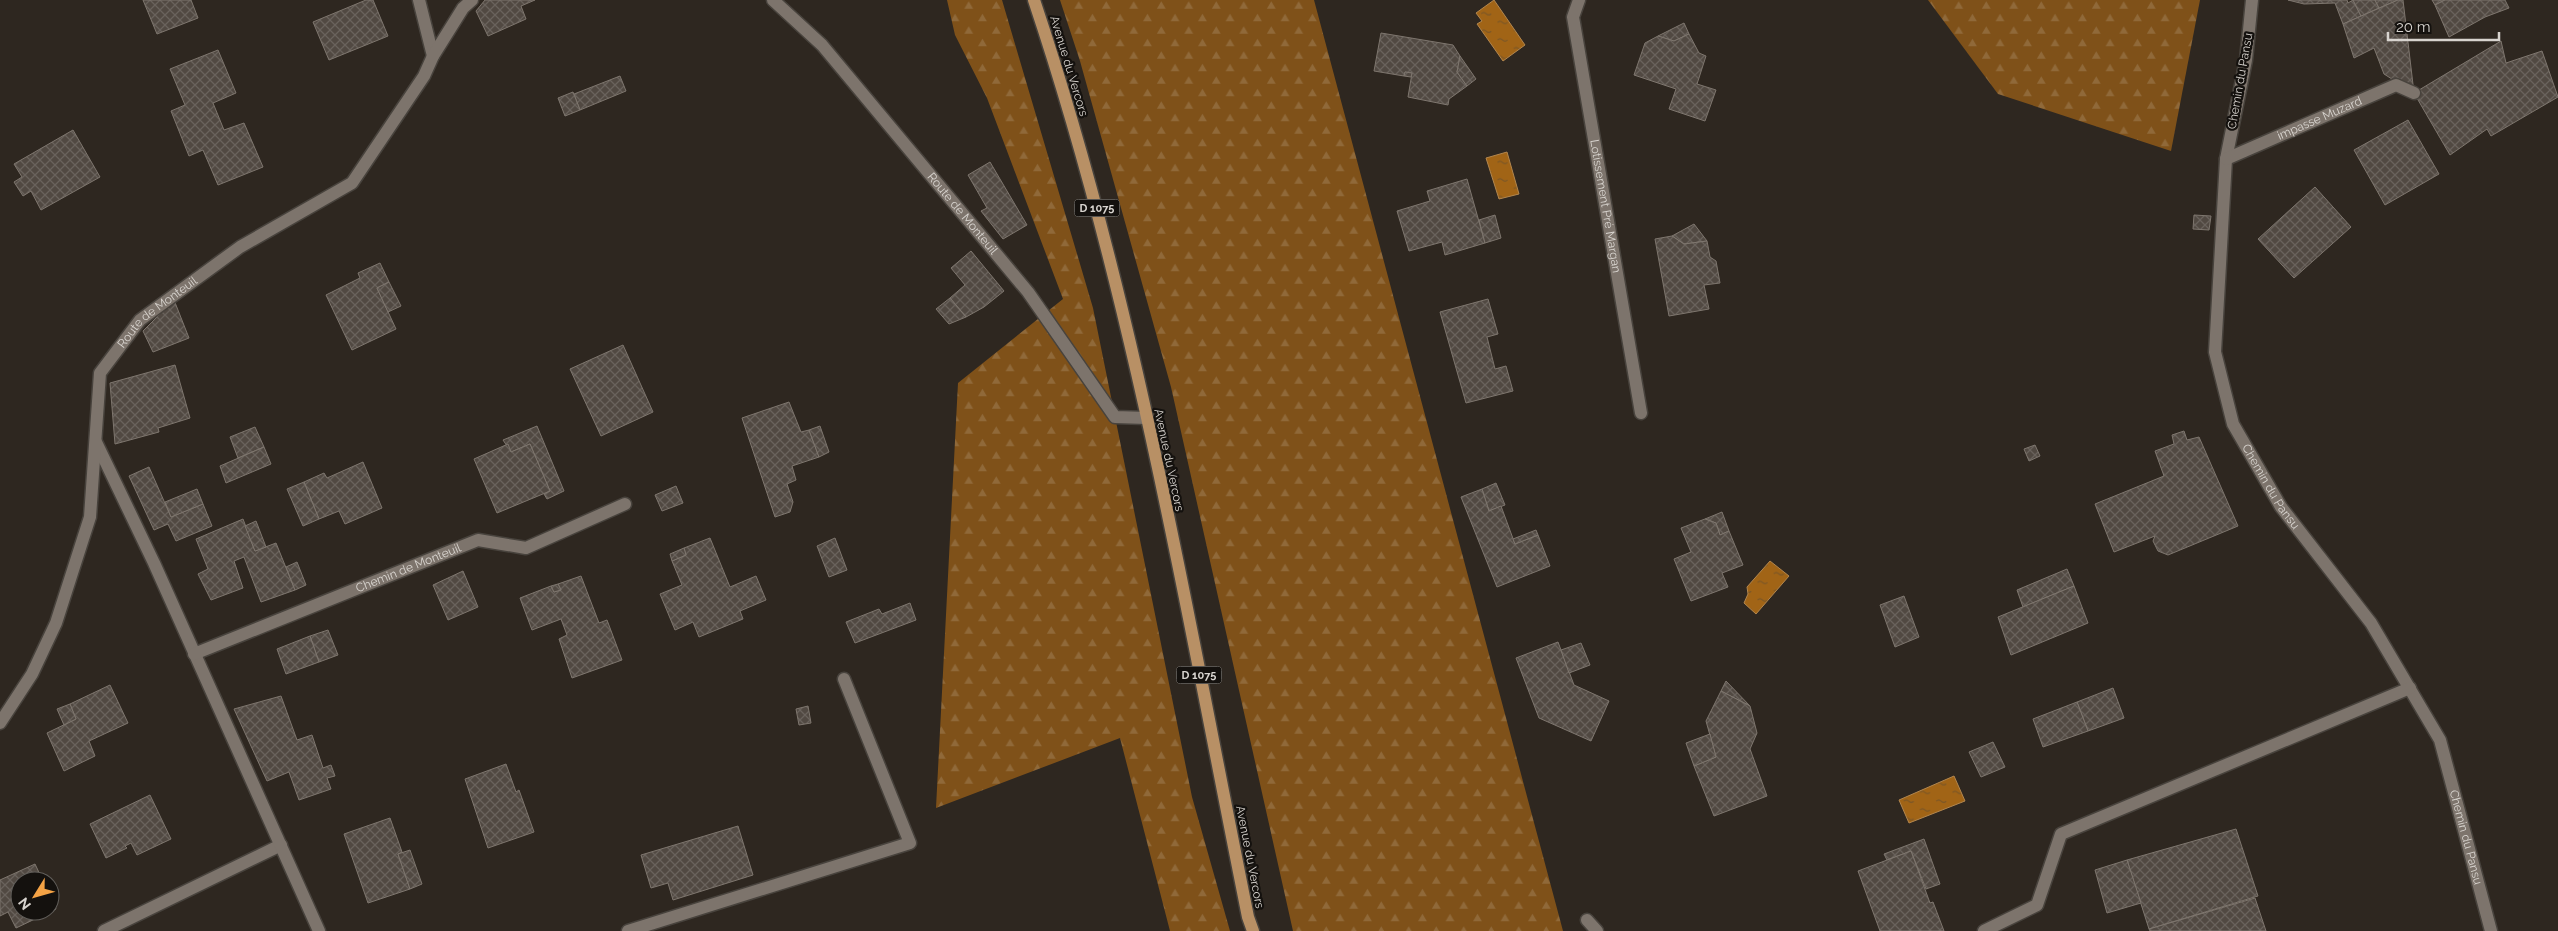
<svg xmlns="http://www.w3.org/2000/svg" width="2558" height="931" viewBox="0 0 2558 931" font-family="Raleway,sans-serif">
<style>
.forest{fill:url(#forest-firs)}
.water{fill:url(#water-ripples);stroke:#b2864e}
.building{fill:url(#building-cross-hatch);stroke:#7e766e}
.lines{fill:none;stroke-linecap:round;stroke-linejoin:round}
.service-casing{stroke:#48433d;stroke-width:15}
.minor-casing{stroke:#48433d;stroke-width:15}
.primary-casing{stroke:#48433d;stroke-width:15}
.service{stroke:#7d746c;stroke-width:12}
.minor{stroke:#7d746c;stroke-width:12}
.primary{stroke:#b89065;stroke-width:12}
.labels{text-anchor:middle;dominant-baseline:central;stroke-width:4.5;stroke-linejoin:round;paint-order:stroke}
.shield{fill:#14110e;stroke:#9d9a95;stroke-width:1}
.shield-label{font-size:11px;font-weight:bold;fill:#d8d4cf}
.street-label{font-size:12px;fill:#d8d4cf;stroke:#14110e}
</style>
<defs>
<pattern id="forest-firs" width="22" height="20" patternUnits="userSpaceOnUse" patternTransform="scale(1.25)"><rect width="22" height="20" fill="#7f5119"/><path d="M5 1l3.5 6h-7zM16 11l3.5 6h-7z" fill="#906939"/></pattern>
<pattern id="water-ripples" width="26" height="14" patternUnits="userSpaceOnUse" patternTransform="scale(1.25)"><rect width="26" height="14" fill="#a16416"/><path d="M2 4q2-2 4 0t4 0M15 11q2-2 4 0t4 0" fill="none" stroke="#7b5626"/></pattern>
<pattern id="building-cross-hatch" width="8" height="8" patternUnits="userSpaceOnUse" patternTransform="scale(1.25)"><rect width="8" height="8" fill="#514942"/><path d="M0 0l8 8M0 8l8-8" fill="none" stroke="#69625c"/></pattern>
</defs>
<rect width="100%" height="100%" fill="#2e2720"/>
<g class="forest">
<polygon points="947,0 1002,0 1093,308 1192,797 1230,931 1170,931 1120,738 936,808 958,383 1063,299 987,98 955,35"/>
<polygon points="1060,0 1314,0 1563,931 1293,931 1171,387 1080,61"/>
<polygon points="1928,0 2200,0 2171,151 1998,94"/>
</g>
<g class="water">
<polygon points="1494,0 1525,45 1503,61 1477,24 1482,21 1476,13"/>
<polygon points="1507,152 1519,194 1499,199 1486,158"/>
<polygon points="1770,561 1789,576 1756,614 1744,603 1748,594 1747,587"/>
<polygon points="1954,776 1965,801 1909,823 1899,800"/>
</g>
<g class="building">
<polygon points="143,0 191,0 198,18 157,34"/>
<polygon points="366,0 373,0 388,36 329,60 313,22"/>
<polygon points="485,0 535,0 521,6 526,19 488,36 476,11"/>
<polygon points="2288,0 2347,0 2348,3 2353,0 2361,16 2343,24 2335,3 2304,4"/>
<polygon points="2353,0 2375,0 2379,8 2361,16"/>
<polygon points="2375,0 2398,0 2379,8"/>
<polygon points="2398,0 2403,0 2414,93 2384,74 2374,48 2354,58 2343,24"/>
<polygon points="2432,0 2445,0 2435,5"/>
<polygon points="2445,0 2505,0 2509,8 2485,17 2449,37 2435,5"/>
<polygon points="1684,23 1689,34 1674,41 1658,36"/>
<polygon points="1381,33 1453,45 1460,56 1457,72 1467,86 1449,99 1448,105 1408,97 1412,73 1405,72 1404,76 1374,71"/>
<polygon points="1689,34 1699,53 1706,56 1697,84 1716,90 1705,121 1669,109 1676,89 1634,75 1645,43 1658,36 1674,41"/>
<polygon points="2501,41 2506,63 2542,51 2558,97 2491,136 2487,129 2450,155 2414,93"/>
<polygon points="218,50 236,93 213,103 224,130 244,123 263,167 218,185 203,150 189,156 171,111 185,105 170,69"/>
<polygon points="1460,56 1476,79 1467,86 1457,72"/>
<polygon points="1405,72 1412,73 1411,77 1404,76"/>
<polygon points="620,76 626,91 580,110 574,94"/>
<polygon points="573,92 580,110 565,116 558,98"/>
<polygon points="2408,120 2439,174 2385,205 2354,150"/>
<polygon points="73,130 100,177 41,210 31,191 23,196 14,182 22,177 14,164"/>
<polygon points="990,162 1027,225 1003,239 981,211 987,208 968,175"/>
<polygon points="1467,179 1485,243 1445,255 1442,242 1409,251 1397,211 1430,201 1427,191"/>
<polygon points="2315,187 2351,227 2294,278 2258,239"/>
<polygon points="1495,215 1501,238 1485,243 1479,220"/>
<polygon points="2194,215 2211,216 2209,230 2193,229"/>
<polygon points="1694,224 1707,241 1684,244 1672,236"/>
<polygon points="1672,236 1684,244 1707,241 1710,257 1716,261 1720,283 1704,285 1709,309 1669,316 1655,239"/>
<polygon points="971,251 1004,291 984,307 966,317 950,298 965,285 951,268"/>
<polygon points="380,263 389,282 377,288 396,329 352,350 326,295 360,278 358,273"/>
<polygon points="389,282 401,306 388,312 377,288"/>
<polygon points="950,298 966,317 949,324 936,309"/>
<polygon points="1488,299 1498,334 1487,337 1495,369 1506,366 1513,391 1466,403 1440,312"/>
<polygon points="174,300 189,338 153,352 143,331"/>
<polygon points="623,345 653,412 601,436 570,369"/>
<polygon points="175,365 190,418 158,428 159,432 115,444 110,383"/>
<polygon points="789,402 801,432 809,430 819,457 792,466 796,480 787,484 793,502 790,512 775,517 742,418"/>
<polygon points="537,426 564,491 547,499 544,494 550,491 530,444 511,452 503,440"/>
<polygon points="820,426 829,452 819,457 809,430"/>
<polygon points="255,427 264,447 238,458 230,437"/>
<polygon points="2184,431 2187,440 2199,437 2238,526 2168,555 2158,551 2153,541 2155,536 2114,552 2095,504 2164,476 2155,451 2174,444 2172,435"/>
<polygon points="508,444 511,452 530,444 550,491 497,513 474,459"/>
<polygon points="2035,445 2040,456 2029,461 2024,449"/>
<polygon points="264,447 271,464 226,483 220,466"/>
<polygon points="363,462 382,508 345,524 339,511 319,519 304,482 324,473 327,478"/>
<polygon points="149,467 171,517 203,504 212,526 176,541 168,524 154,530 129,476"/>
<polygon points="304,482 319,519 303,526 287,489"/>
<polygon points="1496,483 1505,505 1489,511 1482,489"/>
<polygon points="676,486 683,503 662,511 655,495"/>
<polygon points="197,489 203,504 171,517 165,502"/>
<polygon points="1482,489 1489,511 1501,506 1515,544 1538,535 1550,566 1497,587 1461,497"/>
<polygon points="1722,512 1729,531 1720,535 1716,523 1705,519"/>
<polygon points="243,519 255,551 276,543 295,590 261,602 244,557 234,561 243,588 211,600 198,574 208,569 196,539"/>
<polygon points="1705,519 1716,523 1720,535 1729,531 1743,565 1722,573 1728,587 1691,601 1674,559 1691,552 1681,528"/>
<polygon points="256,521 266,547 255,551 245,526"/>
<polygon points="1536,530 1538,535 1515,544 1513,539"/>
<polygon points="710,538 730,587 756,576 766,600 740,611 743,619 699,637 693,622 675,630 660,594 682,585 672,561 686,555 684,548"/>
<polygon points="835,538 847,570 829,577 817,546"/>
<polygon points="684,548 686,555 672,561 670,554"/>
<polygon points="297,562 306,585 295,590 286,567"/>
<polygon points="2067,569 2074,586 2023,607 2017,590"/>
<polygon points="463,571 478,607 448,620 433,585"/>
<polygon points="581,576 599,623 607,620 622,660 572,678 559,639 567,635 561,619 532,630 520,598 551,586 554,592 561,590 558,584"/>
<polygon points="558,584 561,590 554,592 551,586"/>
<polygon points="2074,586 2088,623 2011,655 1998,617"/>
<polygon points="1904,596 1919,637 1895,647 1880,605"/>
<polygon points="910,603 916,620 855,643 846,622 879,609 882,614"/>
<polygon points="328,630 338,655 319,662 310,636"/>
<polygon points="310,636 319,662 286,674 277,649"/>
<polygon points="1558,642 1574,685 1609,701 1591,741 1539,718 1516,658"/>
<polygon points="1581,643 1590,665 1569,673 1561,650"/>
<polygon points="1726,681 1750,706 1721,691"/>
<polygon points="110,685 128,723 89,741 95,756 64,771 47,733 76,719 70,704"/>
<polygon points="2113,688 2124,718 2088,731 2077,702"/>
<polygon points="1721,691 1750,706 1757,733 1750,749 1767,796 1714,816 1694,766 1716,757 1706,721"/>
<polygon points="281,696 297,740 312,735 323,768 331,765 335,776 327,778 331,789 299,800 289,772 267,781 234,709"/>
<polygon points="2077,702 2088,731 2043,747 2033,719"/>
<polygon points="70,704 76,719 64,725 57,709"/>
<polygon points="808,706 811,723 799,725 796,709"/>
<polygon points="1710,734 1716,757 1694,766 1686,743"/>
<polygon points="1993,742 2005,767 1981,777 1969,752"/>
<polygon points="506,764 516,792 519,790 534,832 488,848 465,779"/>
<polygon points="150,795 171,839 137,855 131,843 125,846 127,848 106,858 90,824"/>
<polygon points="390,818 402,852 398,854 410,889 368,903 344,834"/>
<polygon points="738,826 753,875 673,900 668,883 651,888 641,855"/>
<polygon points="2236,829 2258,896 2149,929 2127,860"/>
<polygon points="1924,839 1940,884 1926,889 1911,851 1887,860 1884,854"/>
<polygon points="410,850 422,884 410,889 398,854"/>
<polygon points="1911,851 1930,903 1933,902 1944,931 1880,931 1858,871"/>
<polygon points="2127,860 2141,903 2107,913 2095,870"/>
<polygon points="35,864 43,881 20,881 20,911 50,911 50,897 56,909 16,928 8,912 0,916 0,880"/>
<polygon points="2255,898 2266,931 2150,931 2149,929"/>
</g>
<g class="lines">
<defs>
<g id="service">
<polyline points="104,931 281,845"/>
<polyline points="628,931 910,843 844,679"/>
</g>
<g id="minor">
<polyline points="419,0 433,56"/>
<path id="s1" d="M 773,0 L 822,45 L 1028,292 L 1115,417 L 1147,418"/>
<path id="s2" d="M 1579,0 L 1573,17 L 1641,413"/>
<path id="s3" d="M 2252,0 L 2246,60 L 2226,159 L 2215,352 L 2233,424 L 2281,507 L 2371,623 L 2440,740 L 2491,931"/>
<path id="s4" d="M 2226,159 L 2396,85 L 2414,93"/>
<polyline points="96,442 154,563 319,931"/>
<path id="s5" d="M 194,654 L 478,540 L 526,548 L 625,504"/>
<path id="s6" d="M 0,723 L 32,674 L 56,623 L 90,517 L 100,373 L 140,320 L 240,247 L 352,183 L 424,76 L 433,56 L 463,8 L 472,0"/>
<polyline points="1587,920 1597,931"/>
<polyline points="1984,931 2037,905 2061,834 2410,688"/>
</g>
<path id="primary" d="M 1034,0 C 1134,298 1186,610 1248,917 L 1253,931"/>
</defs>
<use href="#service" class="service-casing"/>
<use href="#minor" class="minor-casing"/>
<use href="#primary" class="primary-casing"/>
<use href="#service" class="service"/>
<use href="#minor" class="minor"/>
<use href="#primary" class="primary"/>
</g>
<g class="labels">
<g class="shield">
<rect x="1074.5" y="199.5" width="45" height="17" rx="4"/>
<rect x="1176.5" y="666.5" width="45" height="17" rx="4"/>
</g>
<g class="shield-label">
<text x="1097" y="208">D 1075</text>
<text x="1199" y="675">D 1075</text>
</g>
<g class="street-label">
<text transform="translate(1069 66) rotate(73)">Avenue du Vercors</text>
<text transform="translate(2240 81) rotate(-80)">Chemin du Pansu</text>
<text stroke="none"><textPath href="#s4" startOffset="102">impasse Muzard</textPath></text>
<text stroke="none"><textPath href="#s2" startOffset="210">Lotissement Pré Margan</textPath></text>
<text stroke="none"><textPath href="#s1" startOffset="286">Route de Monteuil</textPath></text>
<text stroke="none"><textPath href="#s6" startOffset="455">Route de Monteuil</textPath></text>
<text transform="translate(1169 460) rotate(78)">Avenue du Vercors</text>
<text stroke="none"><textPath href="#s3" startOffset="502">Chemin du Pansu</textPath></text>
<text stroke="none"><textPath href="#s5" startOffset="231">Chemin de Monteuil</textPath></text>
<text stroke="none"><textPath href="#s3" startOffset="908">Chemin du Pansu</textPath></text>
<text transform="translate(1250 857) rotate(79)">Avenue du Vercors</text>
</g>
</g>
<g transform="translate(35 896) rotate(233)"><circle r="24" fill="#14110e" stroke="#625f5b"/>
<path d="M0-4L9 19L0 12L-9 19Z" fill="#f5a345"/>
<text y="-8" font-size="14" font-weight="bold" text-anchor="middle" fill="#d8d4cf">N</text>
</g>
<path d="M2388 32v8h111v-8" fill="none" stroke="#d8d4cf" stroke-width="2.5"/>
<text x="2396" y="32" font-size="15" fill="#d8d4cf" stroke="#14110e" stroke-width="4" paint-order="stroke">20 m</text>
</svg>
